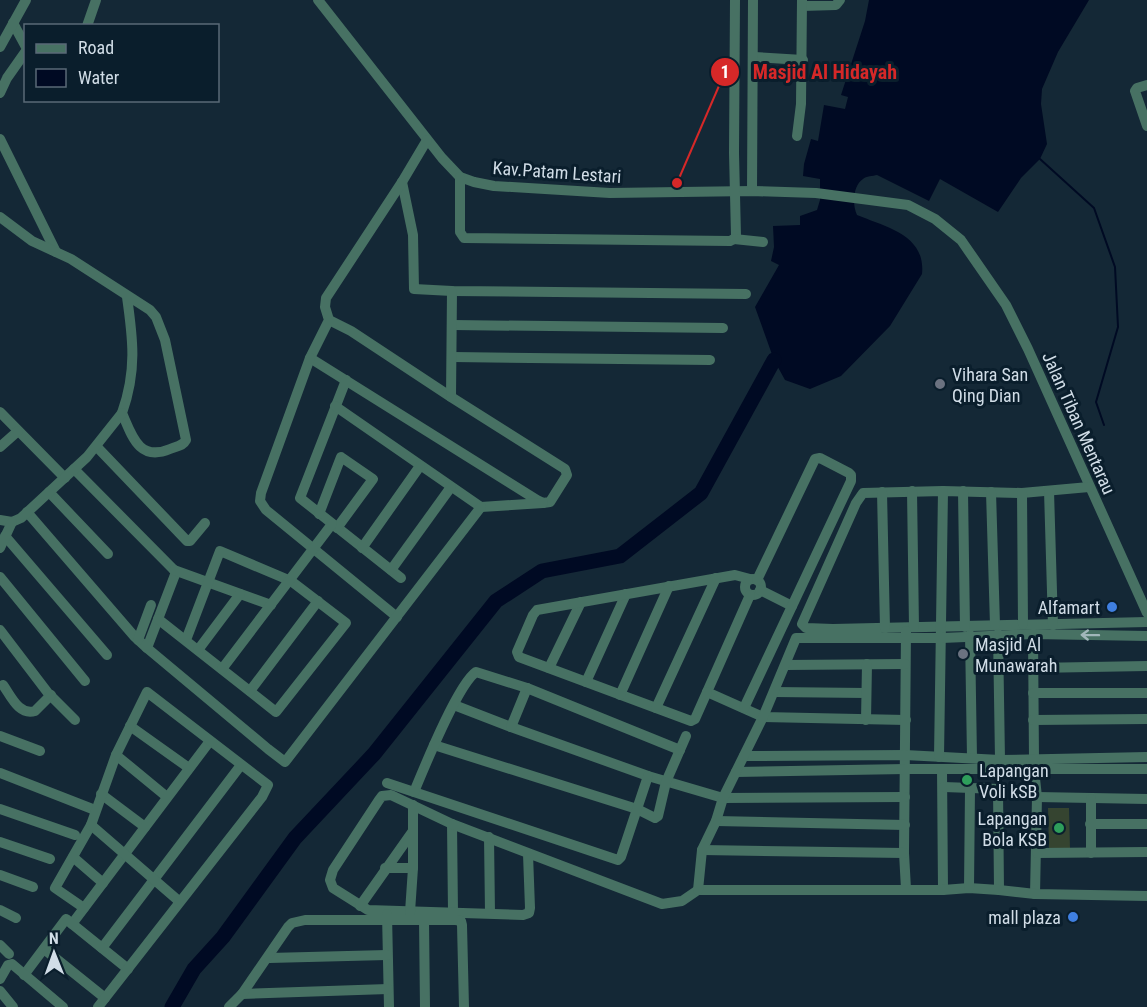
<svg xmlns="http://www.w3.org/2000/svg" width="1147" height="1007" viewBox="0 0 1147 1007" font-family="'Roboto Condensed',sans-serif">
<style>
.green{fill:#354430}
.water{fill:#000a23}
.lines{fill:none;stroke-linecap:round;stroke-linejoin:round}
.stream{stroke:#000a23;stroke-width:2}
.river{stroke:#000a23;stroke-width:15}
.minor{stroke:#477163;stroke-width:10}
.oneway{stroke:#a1b7b9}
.worship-dot{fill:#6b7280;stroke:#0a1e2c;stroke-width:2}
.shop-dot{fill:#3f7fe0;stroke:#0a1e2c;stroke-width:2}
.leisure-dot{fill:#2e9e5b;stroke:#0a1e2c;stroke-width:2}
.labels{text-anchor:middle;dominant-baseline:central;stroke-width:6;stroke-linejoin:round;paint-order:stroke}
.street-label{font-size:18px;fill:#d1dde7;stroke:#0a1e2c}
.poi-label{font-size:18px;fill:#d1dde7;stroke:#0a1e2c;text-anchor:start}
.leader{fill:none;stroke:#d62828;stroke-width:2}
.callout-dot{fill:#d62828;stroke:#0a1e2c;stroke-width:2}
.mark-label{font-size:18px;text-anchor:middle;font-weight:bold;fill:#fff}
.callout-label{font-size:20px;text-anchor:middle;font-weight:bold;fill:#d62828;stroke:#0a1e2c;stroke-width:6;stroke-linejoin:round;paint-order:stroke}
</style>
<rect width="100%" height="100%" fill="#142836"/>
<polygon class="green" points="1048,808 1069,808 1070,849 1049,849"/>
<path class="water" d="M 869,0 L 1089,0 L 1058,52 L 1042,89 L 1041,104 L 1047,144 L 1040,159 L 1021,178 L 998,212 L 940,179 L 929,201 L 877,175 C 873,176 866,176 863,179 C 853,185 852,205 857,215 C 886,227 926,235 922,274 L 890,326 L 841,376 L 810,389 L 785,380 L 774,360 L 755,307 L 779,265 L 771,261 L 774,247 L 773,226 L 800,225 L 800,216 L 817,210 L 820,200 L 820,179 L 803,176 L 804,164 L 811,139 L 818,141 L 824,105 L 845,109 L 848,97 L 841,95 L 865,21 Z"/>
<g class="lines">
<polyline class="stream" points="1040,159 1094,208 1115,267 1118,327 1096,402 1104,425"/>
<polyline class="river" points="172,1007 194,969 223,937 295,838 374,754 496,601 542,571 620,556 701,493 774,360"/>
<g class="minor">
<polyline points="318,0 442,158 460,177 474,182 494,186 610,193 752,191 816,193 908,205 935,219 961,240 1006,305 1028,349 1147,613"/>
<polyline points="802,6 836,5 840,0"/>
<polyline points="13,23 26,47"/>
<polyline points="87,26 96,0"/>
<polyline points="0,47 26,0"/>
<polyline points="754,57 803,60"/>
<polyline points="1147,85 1137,88 1135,91 1147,126"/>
<polyline points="0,93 7,78 26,51"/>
<polyline points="797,136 801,104 802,0"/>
<polyline points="0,139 56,252"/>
<polyline points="460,177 460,232 464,238 730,241 734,239 736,236 734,153 735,0"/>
<polyline points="402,182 413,235 414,289 452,291 746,294"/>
<polyline points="752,191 753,0"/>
<path d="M 0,217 L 32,241 L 71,259 L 150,310 L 156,317 L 165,340 L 186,440 C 183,446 177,446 170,449 C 139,462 132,436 122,413 C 137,371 133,339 127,297"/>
<polyline points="734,239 763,242"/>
<polyline points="329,320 351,331 451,397 565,469 567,475 550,502 543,503 537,500 310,358 329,320 325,307 326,298 402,182 427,140"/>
<polyline points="453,325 723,328"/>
<polyline points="453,357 710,360"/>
<polyline points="310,358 261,493 260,501 266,510 397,617"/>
<polyline points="346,380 300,498 401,578"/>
<polyline points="451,397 452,291"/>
<polyline points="335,406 481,507 543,503"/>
<polyline points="0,412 65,478"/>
<polyline points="0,447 18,431"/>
<polyline points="97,447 187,541 190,541 205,523"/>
<polyline points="74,469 176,572 147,648 268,749 285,762 481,507"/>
<polyline points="1089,487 1022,493 943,491 863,493 856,503 802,624 806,628 833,629 1147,622"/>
<polyline points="912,491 914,627"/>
<polyline points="963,491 965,627"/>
<polyline points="1049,491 1053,625"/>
<polyline points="49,492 108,554"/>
<polyline points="882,492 885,628"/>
<polyline points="991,492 995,625"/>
<polyline points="1022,493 1023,624"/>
<polyline points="27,512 134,636 147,648"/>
<polyline points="319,514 341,457 373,479 337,528"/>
<polyline points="0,520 12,522 21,518 87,457 122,413"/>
<polyline points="5,536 107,655"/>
<polyline points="0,548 12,522"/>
<polyline points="362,548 420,466"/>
<polyline points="174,570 271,605"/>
<polyline points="391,570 451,487"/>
<polyline points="0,577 85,681"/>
<circle cx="753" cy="587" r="8"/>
<polyline points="760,590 792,606"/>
<polyline points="750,595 707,692 763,717 906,720"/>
<polyline points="158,619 276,712 346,623 291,581 220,551 186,640"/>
<polyline points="0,630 48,693 75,720"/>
<polyline points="906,631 904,853 906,889"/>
<polyline points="998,634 1000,760"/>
<polyline points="1033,634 1034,760"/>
<polyline points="970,635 972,758"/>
<polyline points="138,640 151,605"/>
<polyline points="198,650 240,594"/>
<polyline points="786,665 905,664"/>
<polyline points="549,668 581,602"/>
<polyline points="1033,668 1147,666"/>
<polyline points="222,669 332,524"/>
<polyline points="586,682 626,594"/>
<path d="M 3,685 C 11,696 19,716 35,711 L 51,695"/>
<polyline points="250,691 318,601"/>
<polyline points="707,692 695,719 691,721 519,657 517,652 533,615 537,610 735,575 750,579"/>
<polyline points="774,692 866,693"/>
<polyline points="1033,693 1147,693"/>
<polyline points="620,695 669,586"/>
<polyline points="454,705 511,727 648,776 723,798 905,797"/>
<polyline points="656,708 716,578"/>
<polyline points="744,708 851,481 851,475 849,473 820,458 815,459 757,580"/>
<polyline points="866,720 867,664"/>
<polyline points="1033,720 1147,719"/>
<polyline points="130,726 189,768"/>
<polyline points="511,727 527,688"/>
<polyline points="0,736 40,751"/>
<polyline points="434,745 637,809 655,818 658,816 666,782 686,736"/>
<polyline points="116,755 167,797"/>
<polyline points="744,756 905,755 1000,760 1147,757"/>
<polyline points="939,757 943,491"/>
<polyline points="1034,769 1037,797 1035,894"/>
<polyline points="942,770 943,890"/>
<polyline points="736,772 905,769 1147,769"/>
<polyline points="0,773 95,810"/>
<polyline points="387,783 618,860 621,857 648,776"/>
<polyline points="944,787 998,789 999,890"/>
<path d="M 414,792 C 424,768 458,684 476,672 L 527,688 L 680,750"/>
<polyline points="101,794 145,827"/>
<polyline points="1037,797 1147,799"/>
<polyline points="0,809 75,835"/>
<polyline points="716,821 905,825"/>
<polyline points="452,824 453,912"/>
<polyline points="1090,824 1147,824"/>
<polyline points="489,837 490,913"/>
<polyline points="0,842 50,859"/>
<polyline points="702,850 904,853"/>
<polyline points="1037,853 1147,852"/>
<polyline points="1091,853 1091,799"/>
<polyline points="528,854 530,908 529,913 523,915 368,910 333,888 330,880 333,870 379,800 382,796 391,795 452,824 662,904 682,901 698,890 943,890 969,888 999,890 1035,894 1147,896"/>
<polyline points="73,857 103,883"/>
<polyline points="385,868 413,868"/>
<polyline points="0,875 33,887"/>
<polyline points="969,888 970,789"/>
<polyline points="698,890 702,850 716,821 723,798 763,717 796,638 942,638 1033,634 1147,636"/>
<polyline points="360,906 413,831"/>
<polyline points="84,908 55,888 91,825"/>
<polyline points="0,910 16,918"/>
<polyline points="410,912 413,868 413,805"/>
<polyline points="387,914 389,1007"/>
<polyline points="424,920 425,1007"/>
<polyline points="72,924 210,741"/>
<polyline points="0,945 9,954"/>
<polyline points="102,948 241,765"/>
<polyline points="44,949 105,998"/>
<polyline points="269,958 387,955"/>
<polyline points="24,975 66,919 128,969"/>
<polyline points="0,979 8,965 12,964 63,1007"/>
<polyline points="0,991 13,1007"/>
<polyline points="242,994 388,989"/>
<path d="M 98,1007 C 153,937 208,867 262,797 L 268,785 L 147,692 L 116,755 L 91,825 L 180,902"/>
<polyline points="229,1007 242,994 288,927 292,923 305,920 456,920 461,921 462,925 464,1007"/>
</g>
</g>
<defs><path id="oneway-shaft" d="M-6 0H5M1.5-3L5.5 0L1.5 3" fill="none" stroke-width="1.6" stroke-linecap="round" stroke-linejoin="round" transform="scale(1.5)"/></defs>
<use class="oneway" href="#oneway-shaft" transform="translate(1090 635) rotate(-179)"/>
<g class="worship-dot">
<circle cx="940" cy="384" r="6"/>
<circle cx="963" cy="654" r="6"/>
</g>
<g class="shop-dot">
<circle cx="1112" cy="607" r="6"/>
<circle cx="1073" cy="917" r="6"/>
</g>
<g class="leisure-dot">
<circle cx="967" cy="780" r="6"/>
<circle cx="1059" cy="828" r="6"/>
</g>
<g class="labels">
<g class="street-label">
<text transform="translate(557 172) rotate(4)">Kav.Patam Lestari</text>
<text transform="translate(1079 423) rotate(66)">Jalan Tiban Mentarau</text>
</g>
<g class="poi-label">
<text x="952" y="374">Vihara San<tspan x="952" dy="21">Qing Dian</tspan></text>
<text x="1100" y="607" text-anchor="end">Alfamart</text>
<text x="975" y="644">Masjid Al<tspan x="975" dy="21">Munawarah</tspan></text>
<text x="979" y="770">Lapangan<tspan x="979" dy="21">Voli kSB</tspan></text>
<text x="1047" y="818" text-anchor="end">Lapangan<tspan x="1047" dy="21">Bola KSB</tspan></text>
<text x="1061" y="917" text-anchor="end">mall plaza</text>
</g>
</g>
<path class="leader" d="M677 183L725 72"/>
<g class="callout-dot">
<circle cx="677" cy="183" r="6"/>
<circle cx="725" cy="72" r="15"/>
</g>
<g class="mark-label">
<text x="725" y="78">1</text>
</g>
<g class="callout-label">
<text x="825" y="79">Masjid Al Hidayah</text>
</g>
<rect x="24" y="24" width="195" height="78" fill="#0a1e2c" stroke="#5a6a77" stroke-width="1.5"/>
<rect x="36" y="44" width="30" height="9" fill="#477163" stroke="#5a6a77" stroke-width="1.5"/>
<text x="78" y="54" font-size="18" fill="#d1dde7">Road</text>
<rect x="36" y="69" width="30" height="18" fill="#000a23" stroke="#5a6a77" stroke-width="1.5"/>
<text x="78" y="84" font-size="18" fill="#d1dde7">Water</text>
<g transform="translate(54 953) rotate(359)" stroke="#0a1e2c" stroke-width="4.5" paint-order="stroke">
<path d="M0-4.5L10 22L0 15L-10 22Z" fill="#d1dde7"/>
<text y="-9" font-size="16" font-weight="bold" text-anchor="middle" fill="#d1dde7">N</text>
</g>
</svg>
